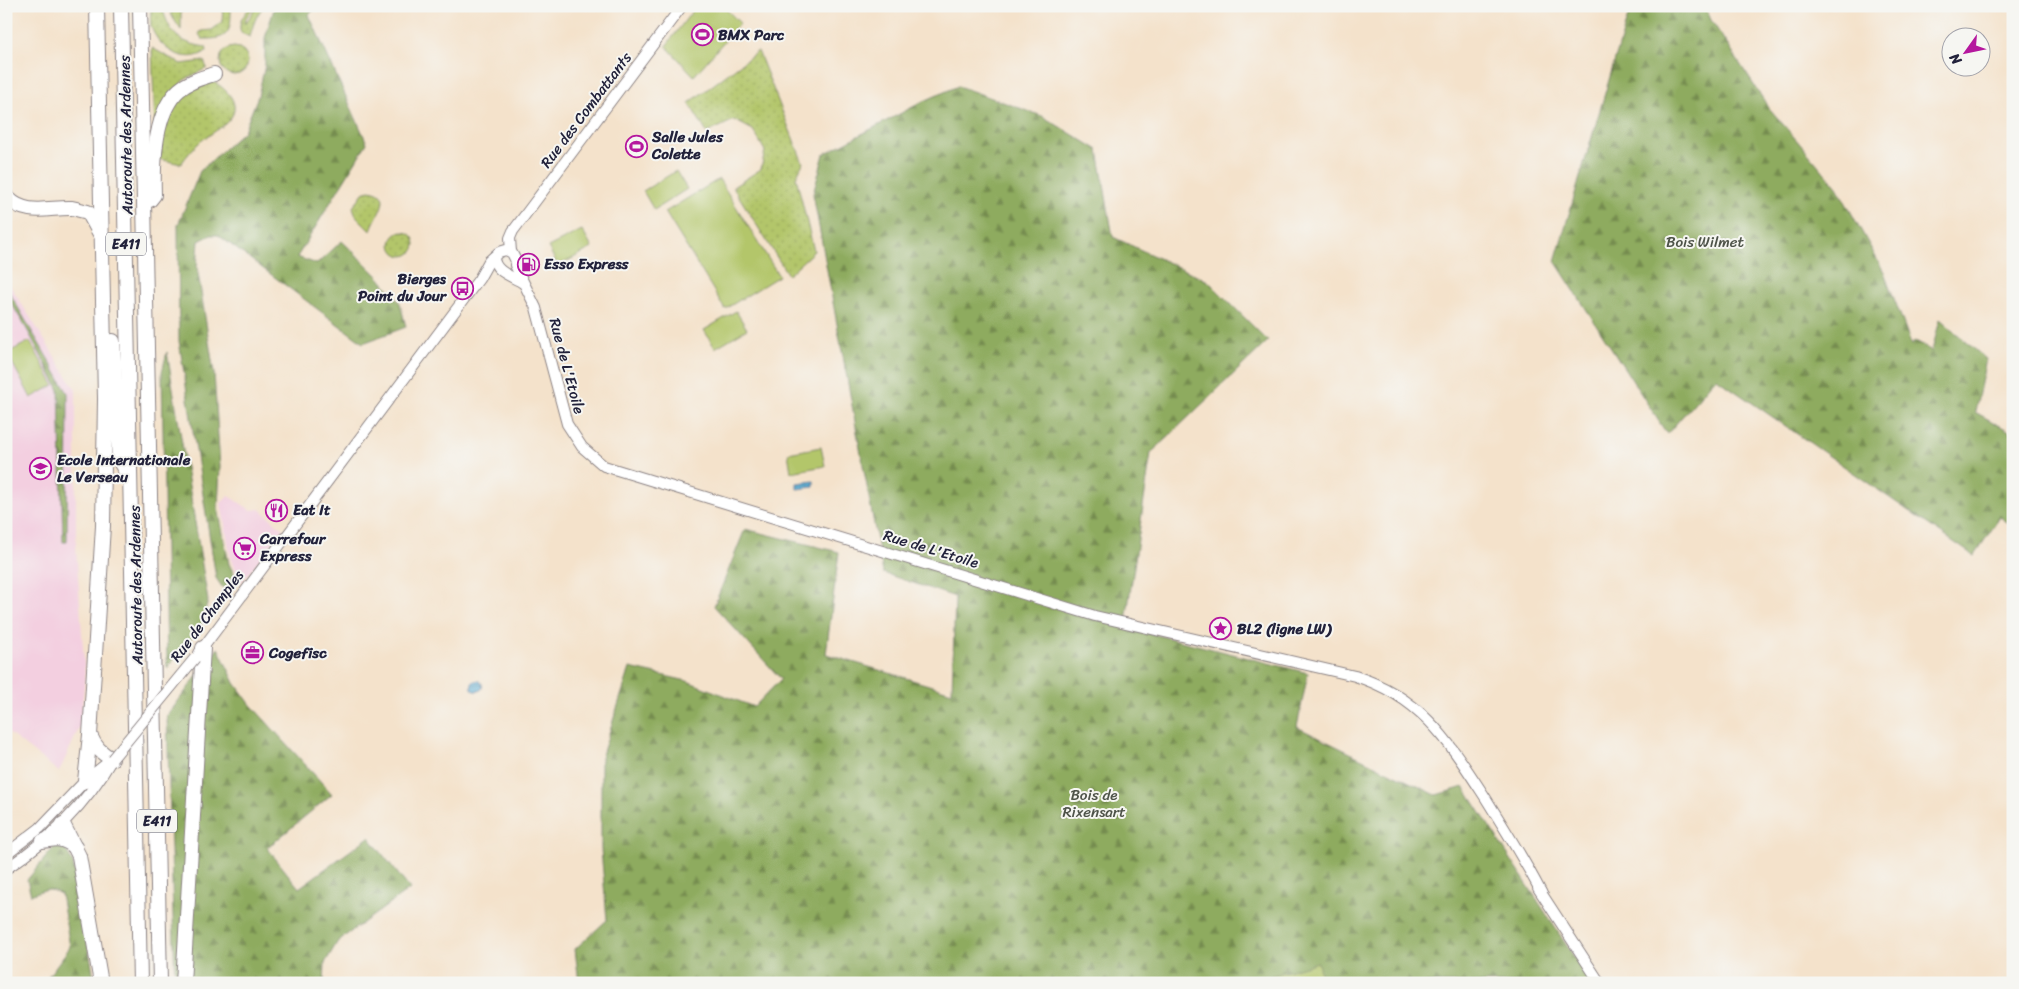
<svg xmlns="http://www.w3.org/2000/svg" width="2019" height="989" viewBox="0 0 2019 989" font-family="Sriracha,sans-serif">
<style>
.built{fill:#f3cfe0}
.grass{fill:url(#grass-dots);stroke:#6a7452}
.forest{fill:url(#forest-firs);stroke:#58664c}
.park{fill:#b3c66a;stroke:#6a7452}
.water{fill:url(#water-rules);stroke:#3c6586}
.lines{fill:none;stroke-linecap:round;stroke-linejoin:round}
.secondary-casing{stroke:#8b8283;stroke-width:12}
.highway-casing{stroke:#8b8283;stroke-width:16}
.secondary{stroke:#fff;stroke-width:10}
.highway{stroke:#fff;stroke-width:14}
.secondary-bridge-casing{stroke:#8b8283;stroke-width:12;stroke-linecap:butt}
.secondary-bridge{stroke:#fff;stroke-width:10}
.labels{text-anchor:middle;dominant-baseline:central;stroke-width:4;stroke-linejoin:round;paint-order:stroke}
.shield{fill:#f6f6f2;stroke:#626272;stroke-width:1}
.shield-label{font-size:14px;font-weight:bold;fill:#22223b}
.poi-label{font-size:15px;font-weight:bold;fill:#22223b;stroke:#f6f6f2;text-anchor:start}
.street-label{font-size:15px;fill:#22223b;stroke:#f6f6f2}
.park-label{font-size:15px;fill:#4e5349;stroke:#f6f6f2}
</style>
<defs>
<pattern id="grass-dots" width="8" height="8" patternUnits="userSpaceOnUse" patternTransform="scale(1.25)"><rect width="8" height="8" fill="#b3c66a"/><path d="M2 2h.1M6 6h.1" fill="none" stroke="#9aaa5d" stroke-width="1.8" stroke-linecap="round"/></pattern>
<pattern id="forest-firs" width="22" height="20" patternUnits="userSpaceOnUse" patternTransform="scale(1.25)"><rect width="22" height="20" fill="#8eab5e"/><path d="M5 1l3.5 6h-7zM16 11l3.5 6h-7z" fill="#748b4f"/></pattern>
<pattern id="water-rules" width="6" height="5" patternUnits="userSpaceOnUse" patternTransform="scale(1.25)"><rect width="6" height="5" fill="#55a8d0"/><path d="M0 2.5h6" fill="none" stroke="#4688aa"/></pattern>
</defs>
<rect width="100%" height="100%" fill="#f6f6f2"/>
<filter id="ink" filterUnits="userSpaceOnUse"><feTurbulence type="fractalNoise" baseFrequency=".02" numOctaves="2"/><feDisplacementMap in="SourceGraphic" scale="10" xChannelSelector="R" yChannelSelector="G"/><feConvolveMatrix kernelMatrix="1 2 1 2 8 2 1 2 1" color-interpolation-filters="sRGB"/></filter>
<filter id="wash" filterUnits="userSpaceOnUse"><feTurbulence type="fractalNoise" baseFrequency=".0096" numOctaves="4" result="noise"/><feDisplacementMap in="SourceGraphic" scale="20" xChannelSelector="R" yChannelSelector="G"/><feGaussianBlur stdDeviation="1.12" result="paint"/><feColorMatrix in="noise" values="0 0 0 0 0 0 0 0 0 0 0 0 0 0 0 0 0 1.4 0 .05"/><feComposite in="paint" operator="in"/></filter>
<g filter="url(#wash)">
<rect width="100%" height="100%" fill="#f4e2cb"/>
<g class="built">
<polygon points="6,279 76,390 76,548 85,676 80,726 59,772 6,731"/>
<polygon points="229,496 251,510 260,509 283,529 241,583 230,555 221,503"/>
</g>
<g class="grass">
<path d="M 151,6 L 162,6 C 169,33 178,43 206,47 L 207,51 C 186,66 158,49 151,26 C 150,20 151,12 151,6 Z"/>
<polygon points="169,6 181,6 181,30 171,15"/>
<path d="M 223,6 L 231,6 C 231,31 231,40 202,39 L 199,34 L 201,31 L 212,30 L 222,22 Z"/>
<path d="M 251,6 L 254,6 L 246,18 L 245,24 L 257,6 L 264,6 C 256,15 253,25 250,37 L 241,33 C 237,22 244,15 251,6 Z"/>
<circle cx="234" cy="61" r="14"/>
<polygon points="152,48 181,64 204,61 207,68 184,80 155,132"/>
<polygon points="758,51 803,163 796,177 814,251 788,275 733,187 761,169 765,151 753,130 734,120 707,133 689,103"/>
<path d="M 212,81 C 226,88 243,104 229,120 C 222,128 210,134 201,141 C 193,148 187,155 181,164 L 159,159 C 162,145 163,125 169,112 C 174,99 199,84 212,81 Z"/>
<path d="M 369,190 C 398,193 373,218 371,231 L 356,216 L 353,207 L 363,193 Z"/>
<circle cx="403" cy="244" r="12"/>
</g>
<g class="forest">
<polygon points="285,6 317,6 309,15 367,143 297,257 317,264 342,241 378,276 400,303 406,327 363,343 218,235 211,235 199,241 197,267 214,373 220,467 218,508 229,564 236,578 235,585 225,588 222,587 216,578 179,341 178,225 200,171 244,131 258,96 265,65 265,38 274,9"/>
<polygon points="1631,6 1705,6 1711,20 1769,108 1837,187 1884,272 1912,346 1914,341 1932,351 1940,319 1986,359 1975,412 2013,433 2013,526 2000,517 1974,556 1716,378 1667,434 1555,261"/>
<polygon points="958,86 1042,116 1098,150 1113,237 1208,281 1268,341 1151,453 1125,627 1308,673 1297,727 1436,795 1464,787 1591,983 579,983 575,949 607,920 601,849 601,758 630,668 687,681 754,707 781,679 714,606 745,529 839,552 826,654 952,692 955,597 883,573 813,194 824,154 924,101"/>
<polygon points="6,287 68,393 67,542 63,542 59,390 29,333 6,294"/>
<polygon points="167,352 208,601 200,628 167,668 162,372"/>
<polygon points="218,648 235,683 251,705 332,794 267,848 299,888 369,837 410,889 338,941 325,963 324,983 175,983 167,716"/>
<path d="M 55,846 L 66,850 L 73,863 L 95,983 L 40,983 L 47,978 L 70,947 L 61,894 C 49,888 43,889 31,895 L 27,880 Z"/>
</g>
<g class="park">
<polygon points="696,6 723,6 740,23 694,76 666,46"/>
<polygon points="676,171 687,189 654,210 643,191"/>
<polygon points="719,179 779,276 725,309 665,212"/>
<polygon points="582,230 592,248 558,266 548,247"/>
<polygon points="736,311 747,329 715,348 704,330"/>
<polygon points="30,341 54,385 31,398 7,353"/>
<polygon points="821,447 825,466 791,472 788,453"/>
<polygon points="1318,962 1322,983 1248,983"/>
</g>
<g class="water">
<polygon points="814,481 814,487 797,489 797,483"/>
<circle cx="477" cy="686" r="5.5"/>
</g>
</g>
<g filter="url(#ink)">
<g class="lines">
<defs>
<g id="secondary">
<polyline points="511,252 510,238 513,231 682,6"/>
<path d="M 494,257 C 494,272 512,276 523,283"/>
<path d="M 199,653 L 479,279 L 489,261 L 499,252 L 506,250 L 512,253 L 516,261 L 515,265 L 536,308 L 567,424 L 582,447 L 604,466 L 1095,616 L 1355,676 C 1422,697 1449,742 1485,797 C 1505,829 1524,859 1541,892"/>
<polyline points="6,854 40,828 85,781 106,764"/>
<path d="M 6,869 C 51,838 85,806 112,759"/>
<polyline points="1538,888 1600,983"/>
</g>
<g id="highway">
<polyline points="121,6 140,983"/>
<polyline points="140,6 160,983"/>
<path d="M 8,198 C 26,217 50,207 72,208 C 77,209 83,211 88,212 L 100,234"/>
<path d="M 150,200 L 154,195 C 153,164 154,112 179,90 C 189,81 202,78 214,74"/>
<polyline points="113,341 119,460 130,479"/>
<path d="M 90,735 C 95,747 101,753 112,759"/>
<polyline points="85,781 90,735 103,526 105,399 97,6"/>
<polyline points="63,824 79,856 101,983"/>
<path d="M 43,841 C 58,838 63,838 75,847"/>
<polyline points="183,983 203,648"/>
</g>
</defs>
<use href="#secondary" class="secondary-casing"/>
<use href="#highway" class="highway-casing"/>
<use href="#secondary" class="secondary"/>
<use href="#highway" class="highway"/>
<defs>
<polyline id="secondary-bridge" points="112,759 195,658"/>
</defs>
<use href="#secondary-bridge" class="secondary-bridge-casing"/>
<use href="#secondary-bridge" class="secondary-bridge"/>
</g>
</g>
<defs>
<symbol id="stadium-ring" viewBox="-11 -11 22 22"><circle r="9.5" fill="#f6f6f2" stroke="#b5179e" stroke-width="1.5"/><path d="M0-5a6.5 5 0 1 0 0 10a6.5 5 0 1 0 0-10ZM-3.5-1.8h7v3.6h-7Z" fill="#b5179e"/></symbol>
<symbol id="fuel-ring" viewBox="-11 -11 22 22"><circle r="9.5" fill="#f6f6f2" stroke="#b5179e" stroke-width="1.5"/><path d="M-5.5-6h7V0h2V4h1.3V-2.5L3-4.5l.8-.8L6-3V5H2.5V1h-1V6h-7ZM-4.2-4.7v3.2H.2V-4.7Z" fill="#b5179e"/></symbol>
<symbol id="bus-ring" viewBox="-11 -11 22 22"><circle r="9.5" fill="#f6f6f2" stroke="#b5179e" stroke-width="1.5"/><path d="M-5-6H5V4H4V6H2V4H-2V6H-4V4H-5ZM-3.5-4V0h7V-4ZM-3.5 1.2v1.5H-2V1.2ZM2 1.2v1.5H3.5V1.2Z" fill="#b5179e"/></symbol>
<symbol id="school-ring" viewBox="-11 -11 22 22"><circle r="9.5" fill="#f6f6f2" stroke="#b5179e" stroke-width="1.5"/><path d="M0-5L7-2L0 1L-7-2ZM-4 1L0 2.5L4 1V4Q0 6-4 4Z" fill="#b5179e"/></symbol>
<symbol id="restaurant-ring" viewBox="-11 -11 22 22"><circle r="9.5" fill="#f6f6f2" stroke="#b5179e" stroke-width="1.5"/><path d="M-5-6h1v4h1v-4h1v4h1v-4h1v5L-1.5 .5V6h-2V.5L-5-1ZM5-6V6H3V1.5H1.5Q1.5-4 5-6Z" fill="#b5179e"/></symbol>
<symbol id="supermarket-ring" viewBox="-11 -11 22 22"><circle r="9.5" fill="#f6f6f2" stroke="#b5179e" stroke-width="1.5"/><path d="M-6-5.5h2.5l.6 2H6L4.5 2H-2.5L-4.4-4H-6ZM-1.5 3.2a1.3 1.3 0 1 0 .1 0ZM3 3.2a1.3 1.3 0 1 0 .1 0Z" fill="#b5179e"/></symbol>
<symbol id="sight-ring" viewBox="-11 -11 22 22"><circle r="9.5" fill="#f6f6f2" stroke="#b5179e" stroke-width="1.5"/><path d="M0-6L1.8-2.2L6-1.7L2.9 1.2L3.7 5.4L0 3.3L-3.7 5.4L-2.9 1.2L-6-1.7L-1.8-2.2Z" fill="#b5179e"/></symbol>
<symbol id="office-ring" viewBox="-11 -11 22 22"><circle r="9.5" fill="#f6f6f2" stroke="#b5179e" stroke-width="1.5"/><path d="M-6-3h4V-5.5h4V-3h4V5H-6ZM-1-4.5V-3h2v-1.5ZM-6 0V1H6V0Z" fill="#b5179e"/></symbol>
</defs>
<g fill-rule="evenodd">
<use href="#stadium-ring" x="690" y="22" width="25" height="25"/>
<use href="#stadium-ring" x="624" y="134" width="25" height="25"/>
<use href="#fuel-ring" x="516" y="252" width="25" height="25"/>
<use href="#bus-ring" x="450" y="276" width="25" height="25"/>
<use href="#school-ring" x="28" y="456" width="25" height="25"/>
<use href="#restaurant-ring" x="264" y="498" width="25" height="25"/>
<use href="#supermarket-ring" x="232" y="536" width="25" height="25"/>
<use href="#sight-ring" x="1208" y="616" width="25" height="25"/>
<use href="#office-ring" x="240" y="640" width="25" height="25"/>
</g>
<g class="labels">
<g class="shield">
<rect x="106" y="232.5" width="40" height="23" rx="4"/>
<rect x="137" y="809.5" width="40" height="23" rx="4"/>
</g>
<g class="shield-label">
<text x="126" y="244">E411</text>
<text x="157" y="821">E411</text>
</g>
<g class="poi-label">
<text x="718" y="35">BMX Parc</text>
<text x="652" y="137">Salle Jules<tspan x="652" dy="17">Colette</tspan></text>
<text x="544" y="264">Esso Express</text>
<text x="446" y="279" text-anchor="end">Bierges<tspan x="446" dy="17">Point du Jour</tspan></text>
<text x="57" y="460">Ecole Internationale<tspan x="57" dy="17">Le Verseau</tspan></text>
<text x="293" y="510">Eat It</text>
<text x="260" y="539">Carrefour<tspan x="260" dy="17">Express</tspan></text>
<text x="1237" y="629">BL2 (ligne LW)</text>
<text x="269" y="653">Cogefisc</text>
</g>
<g class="street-label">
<text transform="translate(586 110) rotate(-53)">Rue des Combattants</text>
<text transform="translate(126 135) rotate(-91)">Autoroute des Ardennes</text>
<text transform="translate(567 366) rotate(75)">Rue de L'Etoile</text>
<text transform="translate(931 549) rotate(17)">Rue de L'Etoile</text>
<text transform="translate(136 585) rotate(-91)">Autoroute des Ardennes</text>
<text transform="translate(207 616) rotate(-53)">Rue de Champles</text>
</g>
<g class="park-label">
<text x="1705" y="242">Bois Wilmet</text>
<text x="1094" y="795">Bois de<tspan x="1094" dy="17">Rixensart</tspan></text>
</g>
</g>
<rect width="2019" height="989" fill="none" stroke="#f6f6f2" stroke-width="25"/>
<g transform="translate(1966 52) rotate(237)"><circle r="24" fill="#f6f6f2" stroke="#a1a1a9"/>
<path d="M0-4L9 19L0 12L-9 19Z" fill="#b5179e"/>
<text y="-8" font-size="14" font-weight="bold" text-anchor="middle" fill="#22223b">N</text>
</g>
</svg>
